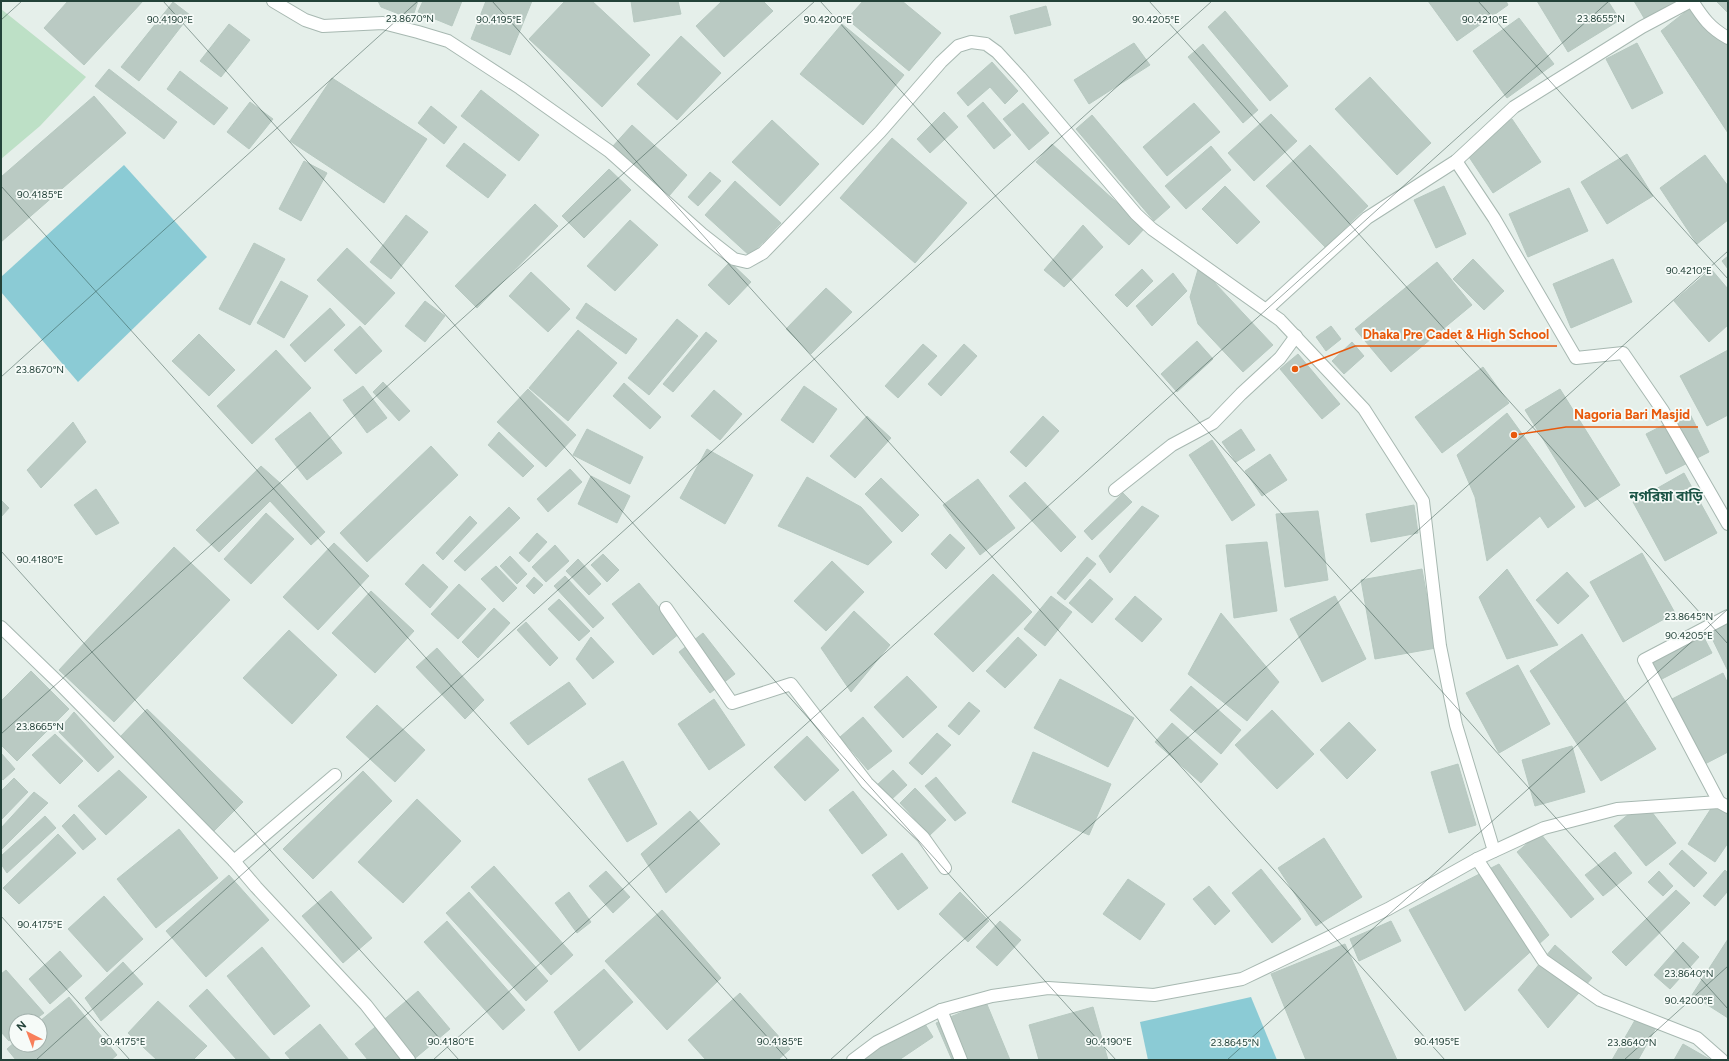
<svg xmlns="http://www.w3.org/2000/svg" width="1729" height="1061" viewBox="0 0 1729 1061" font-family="Figtree,'Noto Sans Bengali',sans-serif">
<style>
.green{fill:#bde0c6}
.water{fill:#8bcbd5}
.building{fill:#bacac3;stroke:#b7c9c1}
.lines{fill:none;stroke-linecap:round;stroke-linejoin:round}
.minor-casing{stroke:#a7b8b1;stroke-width:14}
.minor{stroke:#fff;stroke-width:12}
.ticks{fill:none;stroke:#234239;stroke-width:1;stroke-opacity:0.45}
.labels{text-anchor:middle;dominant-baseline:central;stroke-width:3.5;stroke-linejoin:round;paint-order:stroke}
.quarter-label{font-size:14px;font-weight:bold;fill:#1d5547;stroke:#f6fbf8}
.ticks-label{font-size:10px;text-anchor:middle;fill:#234239;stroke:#f6fbf8;stroke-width:3.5;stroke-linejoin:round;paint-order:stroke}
.leader{fill:none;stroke:#e8590c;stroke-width:1.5}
.callout-dot{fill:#e8590c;stroke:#f6fbf8;stroke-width:1.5}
.callout-label{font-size:13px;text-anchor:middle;font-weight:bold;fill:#e8590c;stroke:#f6fbf8;stroke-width:3.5;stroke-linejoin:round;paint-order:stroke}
</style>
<rect width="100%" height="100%" fill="#e5efea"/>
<polygon class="green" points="1,9 86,77 40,126 1,159"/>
<g class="water">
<polygon points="124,165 207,257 78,382 1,292 1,277"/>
<polygon points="1251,997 1277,1060 1148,1060 1140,1022"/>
</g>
<g class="building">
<polygon points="68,1 143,1 84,65 44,28"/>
<polygon points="378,1 418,1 412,19 381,7"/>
<polygon points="423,1 462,1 452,26 418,12"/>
<polygon points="486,1 532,1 510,55 471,39"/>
<polygon points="565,1 592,1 650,55 602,107 529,39"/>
<polygon points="631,1 678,1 681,14 634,22"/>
<polygon points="722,1 763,1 773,11 724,57 696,26"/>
<polygon points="863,1 902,1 941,33 909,71 847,19"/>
<polygon points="1428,1 1506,1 1508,5 1457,41"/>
<polygon points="1537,1 1608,1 1620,20 1568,52"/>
<polygon points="1634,1 1684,1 1647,23"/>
<polygon points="1716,1 1728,1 1728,13"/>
<polygon points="173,2 190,15 139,81 121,67"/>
<polygon points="1046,6 1051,25 1015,34 1010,16"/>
<polygon points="1689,9 1728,35 1728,133 1661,31"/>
<polygon points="1225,11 1288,86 1270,101 1208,27"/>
<polygon points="1519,18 1554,64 1507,98 1473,51"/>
<polygon points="229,24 250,40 221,77 200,61"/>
<polygon points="842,24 904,75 863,125 800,74"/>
<polygon points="681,36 721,73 677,120 637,84"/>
<polygon points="1134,43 1150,65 1089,104 1074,80"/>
<polygon points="1637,43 1663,93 1632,109 1606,59"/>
<polygon points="1203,44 1258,110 1243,123 1188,57"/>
<polygon points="992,62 1018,91 1005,104 990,87 968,106 957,93"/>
<polygon points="109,69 177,122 164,139 95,86"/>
<polygon points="180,71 228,108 214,125 167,89"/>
<polygon points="1370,77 1431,143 1397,175 1335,109"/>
<polygon points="332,78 427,139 384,203 290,141"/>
<polygon points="481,90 539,135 519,161 461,116"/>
<polygon points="94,96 126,133 1,242 1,177"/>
<polygon points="250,102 273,119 249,149 227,132"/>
<polygon points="983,102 1011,135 994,149 967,116"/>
<polygon points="1023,103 1049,133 1029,150 1003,119"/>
<polygon points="1194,103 1220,132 1167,176 1143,147"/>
<polygon points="431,106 457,127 444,144 418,123"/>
<polygon points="944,112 958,127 930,153 917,139"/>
<polygon points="1271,114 1297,141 1254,181 1228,153"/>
<polygon points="1092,115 1170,207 1154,221 1076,129"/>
<polygon points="1512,119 1541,162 1493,193 1465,151"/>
<polygon points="772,120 819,164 780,206 732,162"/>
<polygon points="632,125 687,175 669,196 613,146"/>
<polygon points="892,138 967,203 915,263 840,198"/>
<polygon points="464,143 506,175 488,198 446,166"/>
<polygon points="1052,144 1145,228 1129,245 1036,162"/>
<polygon points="1310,145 1368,206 1325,247 1266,186"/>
<polygon points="1211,146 1231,170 1186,209 1165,186"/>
<polygon points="1627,154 1653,196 1607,224 1581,182"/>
<polygon points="1705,155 1728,186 1728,220 1697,244 1660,188"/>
<polygon points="304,161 327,173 301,221 279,209"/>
<polygon points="609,169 631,190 584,238 562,216"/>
<polygon points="710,172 721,181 698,206 688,197"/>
<polygon points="735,181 781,223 750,256 705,215"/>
<polygon points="1225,186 1260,222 1237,244 1202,209"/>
<polygon points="1444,186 1466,234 1436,248 1414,200"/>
<polygon points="1569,188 1588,231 1528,257 1509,214"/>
<polygon points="535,204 558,226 477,308 455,286"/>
<polygon points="406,215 428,232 391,279 370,262"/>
<polygon points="630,220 658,245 615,291 587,266"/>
<polygon points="1083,225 1103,247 1064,287 1044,270"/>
<polygon points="254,243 285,259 250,325 219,309"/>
<polygon points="347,248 395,293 365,325 317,280"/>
<polygon points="1728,256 1728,269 1722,261"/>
<polygon points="1473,259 1504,291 1484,310 1453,279"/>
<polygon points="1613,259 1632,302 1571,328 1553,284"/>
<polygon points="730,262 751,282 729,305 708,285"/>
<polygon points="1437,262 1472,305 1391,372 1355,329"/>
<polygon points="1199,266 1273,345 1243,372 1198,324 1190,297"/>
<polygon points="1142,269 1153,281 1127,307 1115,295"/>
<polygon points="1711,269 1728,289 1728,325 1709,342 1674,301"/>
<polygon points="531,272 570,309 548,332 509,296"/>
<polygon points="1173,273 1187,291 1152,326 1136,306"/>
<polygon points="281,281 308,296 284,338 257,323"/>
<polygon points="826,288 852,312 811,354 786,329"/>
<polygon points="425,301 445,316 425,342 405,326"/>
<polygon points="586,303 637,339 626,354 576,318"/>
<polygon points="330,308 345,325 305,362 290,345"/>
<polygon points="677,319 698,336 649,395 628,378"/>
<polygon points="360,326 382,351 356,374 334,350"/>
<polygon points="1331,326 1341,339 1326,351 1316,337"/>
<polygon points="578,330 617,363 568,421 529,388"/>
<polygon points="706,332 717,341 673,392 663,384"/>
<polygon points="199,334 235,370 209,396 172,361"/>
<polygon points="1197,341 1213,359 1177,392 1161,374"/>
<polygon points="1352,342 1364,356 1344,374 1332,361"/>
<polygon points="923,344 937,356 898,398 885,386"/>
<polygon points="964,344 977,356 941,396 928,384"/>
<polygon points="276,350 311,388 252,444 217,406"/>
<polygon points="1728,350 1728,415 1707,426 1680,376"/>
<polygon points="1298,354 1340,404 1322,419 1280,369"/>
<polygon points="1483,367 1509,403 1442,453 1415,417"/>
<polygon points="383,382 410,411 399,421 373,392"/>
<polygon points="624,383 661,417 650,429 613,396"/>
<polygon points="363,386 387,418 367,433 343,400"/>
<polygon points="804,386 837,409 813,443 781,420"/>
<polygon points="528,389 576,435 546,467 497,422"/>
<polygon points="1560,389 1620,485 1585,507 1525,410"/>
<polygon points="714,390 742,414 720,440 691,416"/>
<polygon points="310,412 342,453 307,480 275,439"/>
<polygon points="1689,412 1709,452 1666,474 1646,434"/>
<polygon points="1507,413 1575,507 1548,528 1540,516 1487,561 1475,497 1457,455"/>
<polygon points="867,416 891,438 855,478 830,456"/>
<polygon points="1043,416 1059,431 1026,467 1010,452"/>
<polygon points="73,422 86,442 41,488 27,470"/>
<polygon points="587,429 643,457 630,484 573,455"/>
<polygon points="1241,429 1255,450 1236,462 1222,442"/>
<polygon points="499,432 534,466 523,477 488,445"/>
<polygon points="1212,440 1255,505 1232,521 1189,455"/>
<polygon points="431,446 458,475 367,562 340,533"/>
<polygon points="707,449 753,475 725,524 680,498"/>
<polygon points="1270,454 1287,480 1262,496 1245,471"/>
<polygon points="261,466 280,483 325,532 311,545 270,501 219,552 196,530"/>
<polygon points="570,469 582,482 548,512 537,499"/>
<polygon points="1684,473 1717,533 1665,561 1633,502"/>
<polygon points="591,476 630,496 617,523 578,504"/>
<polygon points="807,477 861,507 892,542 868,565 778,526"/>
<polygon points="881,478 919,515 902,532 865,494"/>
<polygon points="978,479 1015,528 980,555 943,505"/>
<polygon points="1025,482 1076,537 1061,552 1009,496"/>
<polygon points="96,489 119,523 96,535 74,505"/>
<polygon points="1123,493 1132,502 1092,540 1084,531"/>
<polygon points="1,500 9,508 1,517"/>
<polygon points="1414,505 1418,533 1371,542 1366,514"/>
<polygon points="1142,506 1159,516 1110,573 1099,556"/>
<polygon points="509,507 520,518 465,571 454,561"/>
<polygon points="1318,511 1328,580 1285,587 1276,514"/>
<polygon points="266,513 294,539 251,584 224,559"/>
<polygon points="470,516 477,523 443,560 436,553"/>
<polygon points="537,533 547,542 529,562 519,553"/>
<polygon points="950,534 965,548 946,569 931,554"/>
<polygon points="1267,542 1277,611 1234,618 1226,545"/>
<polygon points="334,543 369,576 318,630 283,597"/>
<polygon points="555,545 569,561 546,582 532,567"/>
<polygon points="174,547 230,600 114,722 59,670"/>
<polygon points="1642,553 1675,613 1623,642 1590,582"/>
<polygon points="603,554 619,570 607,582 591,565"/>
<polygon points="510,556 527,574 517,584 500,566"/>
<polygon points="1087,557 1096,564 1065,600 1057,593"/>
<polygon points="578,559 601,584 589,595 566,571"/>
<polygon points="832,561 864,592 826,631 794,601"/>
<polygon points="423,564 448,587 430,608 405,584"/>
<polygon points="496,566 517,588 503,602 481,579"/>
<polygon points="1422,569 1436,648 1375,659 1361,580"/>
<polygon points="1507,569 1558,645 1507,659 1479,597"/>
<polygon points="1567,572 1589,596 1558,624 1536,600"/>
<polygon points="993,574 1032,612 973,672 934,634"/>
<polygon points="565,576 604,618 593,628 554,586"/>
<polygon points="534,577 543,585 534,594 526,586"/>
<polygon points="1090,579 1113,599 1092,623 1069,603"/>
<polygon points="639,583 680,633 653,655 612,604"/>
<polygon points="459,584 486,609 458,639 431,614"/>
<polygon points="371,591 414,631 375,673 332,633"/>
<polygon points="1051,596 1072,612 1045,646 1024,629"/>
<polygon points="1135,596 1162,619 1142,642 1115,619"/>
<polygon points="1335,596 1366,659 1322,682 1290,619"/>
<polygon points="559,599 590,631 579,641 548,609"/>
<polygon points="494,608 510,623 478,658 462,642"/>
<polygon points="854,611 890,645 851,692 821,648"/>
<polygon points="1728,612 1728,671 1705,624"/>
<polygon points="1221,613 1279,682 1247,721 1188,674"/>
<polygon points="526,622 558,658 550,666 517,630"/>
<polygon points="1699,628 1712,653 1660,680 1647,656"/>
<polygon points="289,630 337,675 292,724 243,678"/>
<polygon points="703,633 735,674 710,693 679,652"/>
<polygon points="1582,634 1656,749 1601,781 1530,671"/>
<polygon points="591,637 614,662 593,679 576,659"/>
<polygon points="1018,637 1037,655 1005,688 986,671"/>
<polygon points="437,648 484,700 465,719 416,667"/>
<polygon points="1518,665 1550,724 1499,753 1466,693"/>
<polygon points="31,671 69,709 17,761 1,745 1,701"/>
<polygon points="1723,673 1728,684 1728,752 1703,765 1670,700"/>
<polygon points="907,676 937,707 903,738 874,707"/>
<polygon points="1060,679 1134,718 1108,767 1034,728"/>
<polygon points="569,682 586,704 528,745 510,723"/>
<polygon points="1191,686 1241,730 1221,754 1170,710"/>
<polygon points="714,699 745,745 709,770 678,724"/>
<polygon points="969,702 980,711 959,735 948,726"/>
<polygon points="377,705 425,750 395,782 346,737"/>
<polygon points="147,709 243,802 214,831 119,738"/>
<polygon points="1272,710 1314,754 1277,789 1235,745"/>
<polygon points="74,712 114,757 98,772 58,731"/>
<polygon points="863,717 892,751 868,770 840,737"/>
<polygon points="1349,722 1376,750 1347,779 1320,750"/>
<polygon points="1172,723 1218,764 1201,783 1155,742"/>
<polygon points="937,733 951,745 922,775 909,763"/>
<polygon points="55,734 83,761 60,784 32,755"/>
<polygon points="807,736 839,770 805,801 774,767"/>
<polygon points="1572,746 1585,792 1535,806 1522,760"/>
<polygon points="1033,752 1111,784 1089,835 1012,802"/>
<polygon points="1,753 15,769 3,780 1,778"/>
<polygon points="623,761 657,824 627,842 588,779"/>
<polygon points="1458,764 1476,825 1449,833 1431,772"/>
<polygon points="119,770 147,797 106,835 78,806"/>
<polygon points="893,770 907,785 891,800 877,785"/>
<polygon points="363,771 392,801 313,879 283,849"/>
<polygon points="936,777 966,813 955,821 925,786"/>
<polygon points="14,778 28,792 1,820 1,791"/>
<polygon points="915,788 946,820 930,835 900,803"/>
<polygon points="853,791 887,835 862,854 829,810"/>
<polygon points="34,792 48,803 1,850 1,828"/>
<polygon points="417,799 461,841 403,903 358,862"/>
<polygon points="1644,802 1676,843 1646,866 1614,826"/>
<polygon points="1714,804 1728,814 1728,843 1715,862 1688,844"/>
<polygon points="690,811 720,844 666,893 641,854"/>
<polygon points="74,814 96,839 83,850 62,826"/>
<polygon points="45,816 56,828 7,873 1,864 1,856"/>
<polygon points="179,829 218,878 156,928 117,879"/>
<polygon points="1540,833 1594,899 1571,918 1517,852"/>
<polygon points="58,834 76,853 19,904 3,888"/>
<polygon points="1324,838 1362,897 1316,926 1278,868"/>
<polygon points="1682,850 1707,873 1694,887 1669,864"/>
<polygon points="1615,852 1632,873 1603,896 1585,875"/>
<polygon points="902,853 928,888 898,910 872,875"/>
<polygon points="1499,864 1549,935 1465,1011 1409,910"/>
<polygon points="494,866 573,955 551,975 471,887"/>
<polygon points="1261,869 1301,919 1272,943 1232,893"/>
<polygon points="1725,870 1728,873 1728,891 1715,906 1703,896"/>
<polygon points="606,871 630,897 613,913 589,886"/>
<polygon points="1659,871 1673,886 1663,896 1648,882"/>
<polygon points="229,875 269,920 206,977 166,931"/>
<polygon points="1128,879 1165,904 1140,940 1103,914"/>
<polygon points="1209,886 1230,911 1215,925 1193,899"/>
<polygon points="1676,890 1690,903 1626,966 1612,952"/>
<polygon points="331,891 372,938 343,963 302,916"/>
<polygon points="469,892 548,981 526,1001 446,913"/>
<polygon points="569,892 591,922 577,933 555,903"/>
<polygon points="960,892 989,921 968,942 939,914"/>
<polygon points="104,896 143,939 107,972 68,929"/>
<polygon points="662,910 721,978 667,1030 605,961"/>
<polygon points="447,921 525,1010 503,1030 424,942"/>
<polygon points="1000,921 1021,940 997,966 976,947"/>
<polygon points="1391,921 1401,941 1359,961 1350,939"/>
<polygon points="1728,939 1728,1018 1692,995"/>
<polygon points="1683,942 1699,957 1670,989 1654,975"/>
<polygon points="1345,944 1397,1060 1306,1060 1271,974"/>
<polygon points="1555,945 1592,978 1548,1028 1518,990"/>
<polygon points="262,947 310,1006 274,1035 227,976"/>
<polygon points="60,951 82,976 50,1004 29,979"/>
<polygon points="123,962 143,984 101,1021 85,998"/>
<polygon points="604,969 633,1002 579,1051 554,1012"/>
<polygon points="6,970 44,1013 33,1021 16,1021 16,1035 9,1041 1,1032 1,974"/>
<polygon points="207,989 271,1060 237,1060 189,1006"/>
<polygon points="418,991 450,1029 413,1060 368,1060 355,1044"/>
<polygon points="740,993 790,1049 778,1060 706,1060 688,1040"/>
<polygon points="69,997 117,1055 111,1060 16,1060 7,1049 16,1041 16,1045 40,1045 40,1021"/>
<polygon points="158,1001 207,1046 193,1060 157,1060 128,1033"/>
<polygon points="986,1002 1010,1060 952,1060 936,1023"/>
<polygon points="1093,1007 1108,1060 1039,1060 1029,1025"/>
<polygon points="1638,1015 1657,1026 1638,1060 1612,1060"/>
<polygon points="920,1016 933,1037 899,1060 853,1060"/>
<polygon points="320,1024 349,1060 291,1060 285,1053"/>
<polygon points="1683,1044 1711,1060 1674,1060"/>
</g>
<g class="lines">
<defs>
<g id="minor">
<polyline points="273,1 305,20 323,26 383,23 418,32 448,41 520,88 609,151 702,234 734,259 747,262 763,253 880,132 941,62 958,46 971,42 986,44 997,52 1020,77 1136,214 1152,229 1280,320 1364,409 1423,501 1440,646 1456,725 1494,851"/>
<path d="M 1692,1 C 1703,18 1710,28 1728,38"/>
<polyline points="1456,161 1494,218 1576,358 1623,353 1663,411 1728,524"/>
<polyline points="1266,310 1367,218 1456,161 1514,107 1642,27 1691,1"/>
<polyline points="1115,490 1172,445 1213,423 1241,394 1280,358 1296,336"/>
<polyline points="666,608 732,703 791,684 867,783 923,837 945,868"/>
<polyline points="1,627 60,684 234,861 256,887 366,1005 409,1060"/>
<polyline points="1719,802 1644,660 1728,616"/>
<polyline points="1477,859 1543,960 1600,1000 1697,1038 1722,1060"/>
<polyline points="234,861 335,775"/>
<polyline points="941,1010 961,1060"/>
<polyline points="853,1060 877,1042 941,1010 992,996 1048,988 1154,995 1242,979 1388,909 1477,859 1544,828 1617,809 1719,802 1728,807"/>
</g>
</defs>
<use href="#minor" class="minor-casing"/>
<use href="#minor" class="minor"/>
</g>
<path class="ticks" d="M 163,1 L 1116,1060M 492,1 L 1445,1060M 820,1 L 1728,1009M 1149,1 L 1728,644M 1478,1 L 1728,279M 1,20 L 22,1M 1,186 L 788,1060M 1,377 L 418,1M 1,551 L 459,1060M 1,734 L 815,1M 1,916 L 130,1060M 36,1060 L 1212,1M 433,1060 L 1609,1M 830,1060 L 1728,251M 1227,1060 L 1728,609M 1624,1060 L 1728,966"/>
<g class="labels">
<g class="quarter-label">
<text x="1666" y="496">নগরিয়া বাড়ি</text>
</g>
</g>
<g class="ticks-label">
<text x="410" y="22">23.8670°N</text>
<text x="1601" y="22">23.8655°N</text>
<text x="170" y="23">90.4190°E</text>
<text x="499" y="23">90.4195°E</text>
<text x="828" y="23">90.4200°E</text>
<text x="1156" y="23">90.4205°E</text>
<text x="1485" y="23">90.4210°E</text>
<text x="40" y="198">90.4185°E</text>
<text x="1689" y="274">90.4210°E</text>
<text x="40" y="373">23.8670°N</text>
<text x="40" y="563">90.4180°E</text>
<text x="1689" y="620">23.8645°N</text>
<text x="1689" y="639">90.4205°E</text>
<text x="40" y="730">23.8665°N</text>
<text x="40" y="928">90.4175°E</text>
<text x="1689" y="977">23.8640°N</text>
<text x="1689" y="1004">90.4200°E</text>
<text x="123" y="1045">90.4175°E</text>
<text x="451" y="1045">90.4180°E</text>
<text x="780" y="1045">90.4185°E</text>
<text x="1109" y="1045">90.4190°E</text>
<text x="1437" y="1045">90.4195°E</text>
<text x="1235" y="1046">23.8645°N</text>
<text x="1632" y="1046">23.8640°N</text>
</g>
<path class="leader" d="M1295 369L1355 346H1557M1514 435L1566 427H1698"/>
<g class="callout-dot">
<circle cx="1295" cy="369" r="4"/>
<circle cx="1514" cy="435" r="4"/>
</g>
<g class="callout-label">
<text x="1456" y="339">Dhaka Pre Cadet &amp; High School</text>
<text x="1632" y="419">Nagoria Bari Masjid</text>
</g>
<rect width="1729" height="1061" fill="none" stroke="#234239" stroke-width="4"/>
<g transform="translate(28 1033) rotate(318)"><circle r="19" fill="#f6fbf8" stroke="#a2b1ac"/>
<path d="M0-3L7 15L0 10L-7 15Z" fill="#f87f5a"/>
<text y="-6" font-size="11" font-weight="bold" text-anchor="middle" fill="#234239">N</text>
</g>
</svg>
